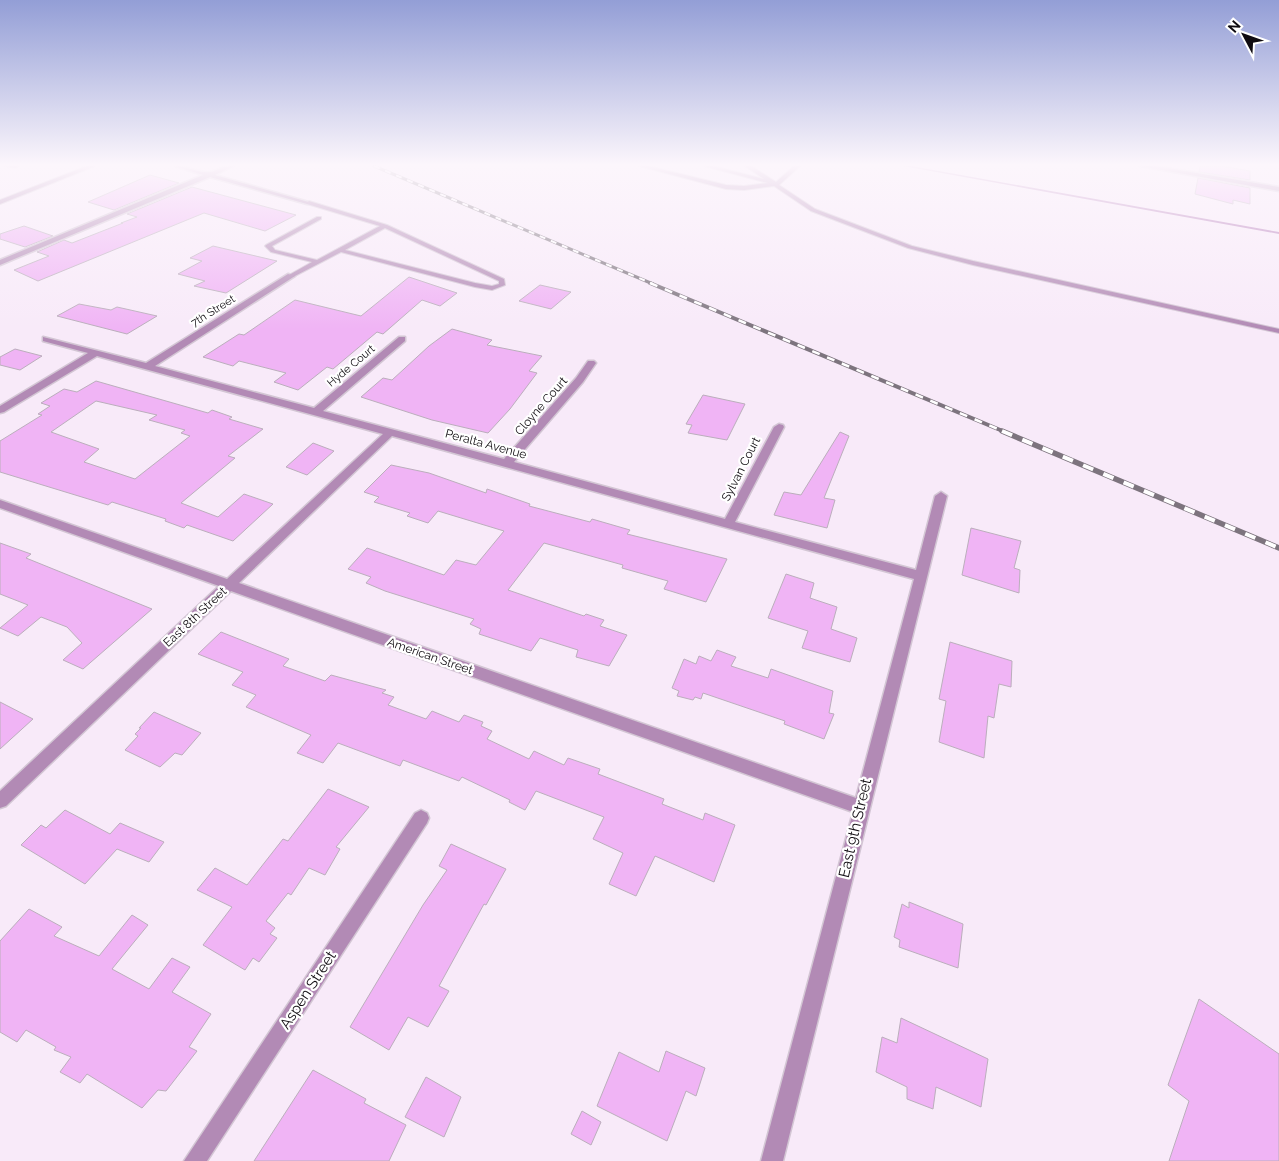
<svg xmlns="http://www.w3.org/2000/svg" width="1279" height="1161" viewBox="0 0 1279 1161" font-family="Raleway,sans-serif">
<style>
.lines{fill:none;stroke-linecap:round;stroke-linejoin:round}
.stream{fill:#b57cba;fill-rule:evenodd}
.building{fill:#f0b4f5;stroke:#bbaebc;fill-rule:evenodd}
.service-casing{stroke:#d3c6d4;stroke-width:2}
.minor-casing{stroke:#d3c6d4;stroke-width:3}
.service{fill:#b28ab5;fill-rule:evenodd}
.minor{fill:#b28ab5;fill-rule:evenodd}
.rail-far2-casing{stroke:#7d747e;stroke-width:3}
.rail-far1-casing{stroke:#7d747e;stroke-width:4}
.rail-casing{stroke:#7d747e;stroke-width:5.5}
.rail-far2{stroke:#fff;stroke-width:2;stroke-dasharray:6;stroke-linecap:butt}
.rail-far1{stroke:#fff;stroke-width:2.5;stroke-dasharray:8;stroke-linecap:butt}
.rail{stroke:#fff;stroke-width:4;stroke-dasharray:11;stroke-linecap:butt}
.labels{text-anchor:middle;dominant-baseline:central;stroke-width:4.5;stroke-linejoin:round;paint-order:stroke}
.far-street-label{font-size:11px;fill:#0f0b10;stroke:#fff}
.street-label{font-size:12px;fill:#0f0b10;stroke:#fff}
.near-street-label{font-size:15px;fill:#0f0b10;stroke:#fff}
</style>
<rect width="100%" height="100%" fill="#f8eaf9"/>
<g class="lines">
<polygon class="stream" points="903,166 911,166 1279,232 1279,234"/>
</g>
<g class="building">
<polygon points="1200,166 1221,166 1250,171 1250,180 1199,172"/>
<polygon points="150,175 179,183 114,210 88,202"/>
<polygon points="1198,178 1250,188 1250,204 1233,200 1233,204 1195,194"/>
<polygon points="192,187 296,215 265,231 204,213 38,281 14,270 49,256 37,252 64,240 72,243 123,223 121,223 137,217 127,214"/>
<polygon points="24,226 53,236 25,247 0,239 0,234"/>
<polygon points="213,246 277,261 226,293 194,286 205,281 178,274 202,261 190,258"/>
<polygon points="409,277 457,293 440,306 422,300 383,334 377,332 333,369 327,367 298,390 274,382 286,373 239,361 233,366 203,357 239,334 244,335 295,300 361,316"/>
<polygon points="540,285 571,292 551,309 519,301"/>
<polygon points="79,304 111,310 117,307 157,316 127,334 57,316"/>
<polygon points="452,329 492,340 487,345 542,356 529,371 537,373 510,409 488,433 432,420 361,397 383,378 392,380 429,346"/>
<polygon points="15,349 42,356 20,370 0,365 0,357"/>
<path d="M 96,381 L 208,413 L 212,410 L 232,417 L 229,419 L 263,429 L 228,456 L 235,458 L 181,503 L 218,517 L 244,494 L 273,504 L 233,541 L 187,525 L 184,528 L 165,521 L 166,519 L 112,502 L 108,505 L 0,472 L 0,441 L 42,415 L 38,414 L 50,406 L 41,403 L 64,389 L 77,392 ZM 96,401 L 157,415 L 149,420 L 185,430 L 181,433 L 190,436 L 135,479 L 84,462 L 99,449 L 51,432 Z"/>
<polygon points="703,395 745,404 727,440 688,433 692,425 686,424"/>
<polygon points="840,432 849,436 824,498 835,500 827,528 774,515 784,492 801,495"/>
<polygon points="313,443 334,451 307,475 286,467"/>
<polygon points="391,465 429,473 486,493 487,489 530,504 529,506 590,522 592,519 630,530 627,534 727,559 706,602 664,589 668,581 622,568 623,565 544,543 508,590 584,616 586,614 604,620 600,626 627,635 609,666 576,657 578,650 540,638 531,651 479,634 481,629 470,624 474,619 385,591 366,583 371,577 348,569 367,548 444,575 456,560 476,565 504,531 438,511 428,523 407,516 410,513 374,502 379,497 364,492"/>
<polygon points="971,528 1021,541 1014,568 1020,570 1019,593 962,575"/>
<polygon points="0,543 31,554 26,558 152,609 83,669 63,660 82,643 67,627 41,617 18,636 0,628 28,605 0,594"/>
<polygon points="786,574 814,583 810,598 837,607 831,629 857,638 850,662 802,648 808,631 768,618"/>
<polygon points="221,632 289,659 283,666 325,681 331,675 386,690 382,693 394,697 388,705 426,719 432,711 459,722 464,715 483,722 481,726 492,731 487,739 529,759 534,751 564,765 568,758 600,769 598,774 664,799 662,804 703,820 705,813 735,825 714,882 655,856 636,896 609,884 623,853 593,839 604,817 536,791 525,810 509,802 510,800 462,777 459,781 403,760 400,766 338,743 323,763 297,753 311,735 246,707 256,695 232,685 243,672 198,654"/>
<polygon points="950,642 1012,661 1011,687 999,684 994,718 988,716 984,758 939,742 946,701 939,699"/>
<polygon points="717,650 736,657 731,666 768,678 771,669 833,691 829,713 834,714 824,739 784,724 785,721 703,693 701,699 695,697 693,700 677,696 679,691 672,688 684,659 696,664 699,656 711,661"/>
<polygon points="0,702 33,719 0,749"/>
<polygon points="154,712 201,733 182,755 175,753 160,767 125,750 138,736 135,734 141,728 139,728"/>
<polygon points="328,789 369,807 336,847 340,849 325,875 309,868 291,895 288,893 266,921 275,928 270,934 277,938 259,962 253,958 245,970 203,945 232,907 197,890 215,868 247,885 283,839 288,841"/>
<polygon points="65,810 110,834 120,823 164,842 149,862 117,849 85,884 21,845 41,825 46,828"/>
<polygon points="451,844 506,869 486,905 484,904 439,986 449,991 428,1027 408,1017 389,1050 350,1027 423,905 447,870 439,866"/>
<polygon points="909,902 963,924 958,968 899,947 900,940 894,937 902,904 909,908"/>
<polygon points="29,909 62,927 54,936 99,956 132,915 148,925 112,969 149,989 172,958 190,967 172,992 211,1014 189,1047 197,1051 166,1091 158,1090 142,1108 87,1074 80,1083 60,1072 71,1057 54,1050 56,1047 26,1030 17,1042 0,1032 0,941"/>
<polygon points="1199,999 1279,1054 1279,1161 1169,1161 1189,1101 1168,1085"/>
<polygon points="901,1018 988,1059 981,1107 936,1087 933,1109 907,1099 907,1087 876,1072 882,1037 897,1043"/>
<polygon points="666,1051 705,1068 696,1096 686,1091 667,1141 597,1106 619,1052 659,1072"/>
<polygon points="313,1070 366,1099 364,1103 406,1125 389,1161 254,1161"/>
<polygon points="426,1077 461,1097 444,1137 405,1117"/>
<polygon points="582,1111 601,1122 591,1145 571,1134"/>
</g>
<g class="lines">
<defs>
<g id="service">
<polygon points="5,166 19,166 16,168"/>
<polygon points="87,166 95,166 0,204 0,200"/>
<polygon points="639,166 648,166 726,185 744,186 768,183 704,166 713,166 764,179 745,166 751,166 776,182 794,166 800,166 779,185 815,209 912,246 973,261 1279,329 1279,333 973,265 908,248 811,211 774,186 744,190 726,189"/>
<path d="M 309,201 L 387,225 L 504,279 L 505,285 L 492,290 L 475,287 L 341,252 L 293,277 L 289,277 L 289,275 L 312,262 L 271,252 L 265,246 L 266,245 L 317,217 L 321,217 L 321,219 L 272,246 L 275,250 L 317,260 L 380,226 L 307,204 L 306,203 ZM 385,228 L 499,281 L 499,284 L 492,286 L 475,283 L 345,250 Z"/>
</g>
<g id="minor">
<path d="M 175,166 C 185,166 202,174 210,172 C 219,170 224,166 233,166 L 215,175 L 312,203 L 307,204 L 210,177 L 0,265 L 0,260 L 203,175 Z"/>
<polygon points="1140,166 1155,166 1279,187 1279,191"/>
<path d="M 288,274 L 295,276 L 155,366 L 314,408 L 399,337 L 405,337 L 405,341 L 323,411 L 504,459 L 576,378 L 588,361 L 594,361 L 596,363 L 583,382 L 514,462 L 725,519 L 774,427 L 779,424 L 783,425 L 784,427 L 735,522 L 916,570 L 935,496 L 941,492 L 947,496 L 783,1161 L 761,1161 L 853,812 L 231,591 L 6,806 L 0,808 L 0,791 L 219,586 L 0,508 L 0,500 L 227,579 L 383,434 L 97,356 L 4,412 L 0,413 L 0,406 L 88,353 L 43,341 L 43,337 L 146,363 ZM 392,436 L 914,579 L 856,798 L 239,583 Z"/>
<polygon points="421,810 427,813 429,818 427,823 207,1161 184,1161 415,813"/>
</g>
</defs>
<use href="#service" class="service-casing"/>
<use href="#minor" class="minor-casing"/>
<use href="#service" class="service"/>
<use href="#minor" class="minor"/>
<defs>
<polyline id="rail-far2" points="374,166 653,284"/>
<polyline id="rail-far1" points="650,283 1005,432"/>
<polyline id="rail" points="1002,431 1279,548"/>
</defs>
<use href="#rail-far2" class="rail-far2-casing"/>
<use href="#rail-far1" class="rail-far1-casing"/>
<use href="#rail" class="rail-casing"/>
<use href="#rail-far2" class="rail-far2"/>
<use href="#rail-far1" class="rail-far1"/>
<use href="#rail" class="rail"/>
</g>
<linearGradient id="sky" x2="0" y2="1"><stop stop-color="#939ed6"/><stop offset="0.5" stop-color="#fcf6fc"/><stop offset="1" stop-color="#fcf6fc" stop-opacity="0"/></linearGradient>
<rect width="1279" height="329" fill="url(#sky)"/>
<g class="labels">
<g class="far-street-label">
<text transform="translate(213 311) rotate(-32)">7th Street</text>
<text transform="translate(351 366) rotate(-40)">Hyde Court</text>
</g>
<g class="street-label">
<text transform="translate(541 406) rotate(-49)">Cloyne Court</text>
<text transform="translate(486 444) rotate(15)">Peralta Avenue</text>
<text transform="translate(741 469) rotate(-63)">Sylvan Court</text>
<text transform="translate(195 617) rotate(-43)">East 8th Street</text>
<text transform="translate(430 656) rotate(19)">American Street</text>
</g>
<g class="near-street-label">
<text transform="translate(855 828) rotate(-77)">East 9th Street</text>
<text transform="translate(308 990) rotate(-57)">Aspen Street</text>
</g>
</g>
<g transform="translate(1244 35) rotate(311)" stroke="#ffffff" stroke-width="4" paint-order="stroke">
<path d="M0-4L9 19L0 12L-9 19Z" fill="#0f0b10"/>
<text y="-8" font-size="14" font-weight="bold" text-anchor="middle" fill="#0f0b10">N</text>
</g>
</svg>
